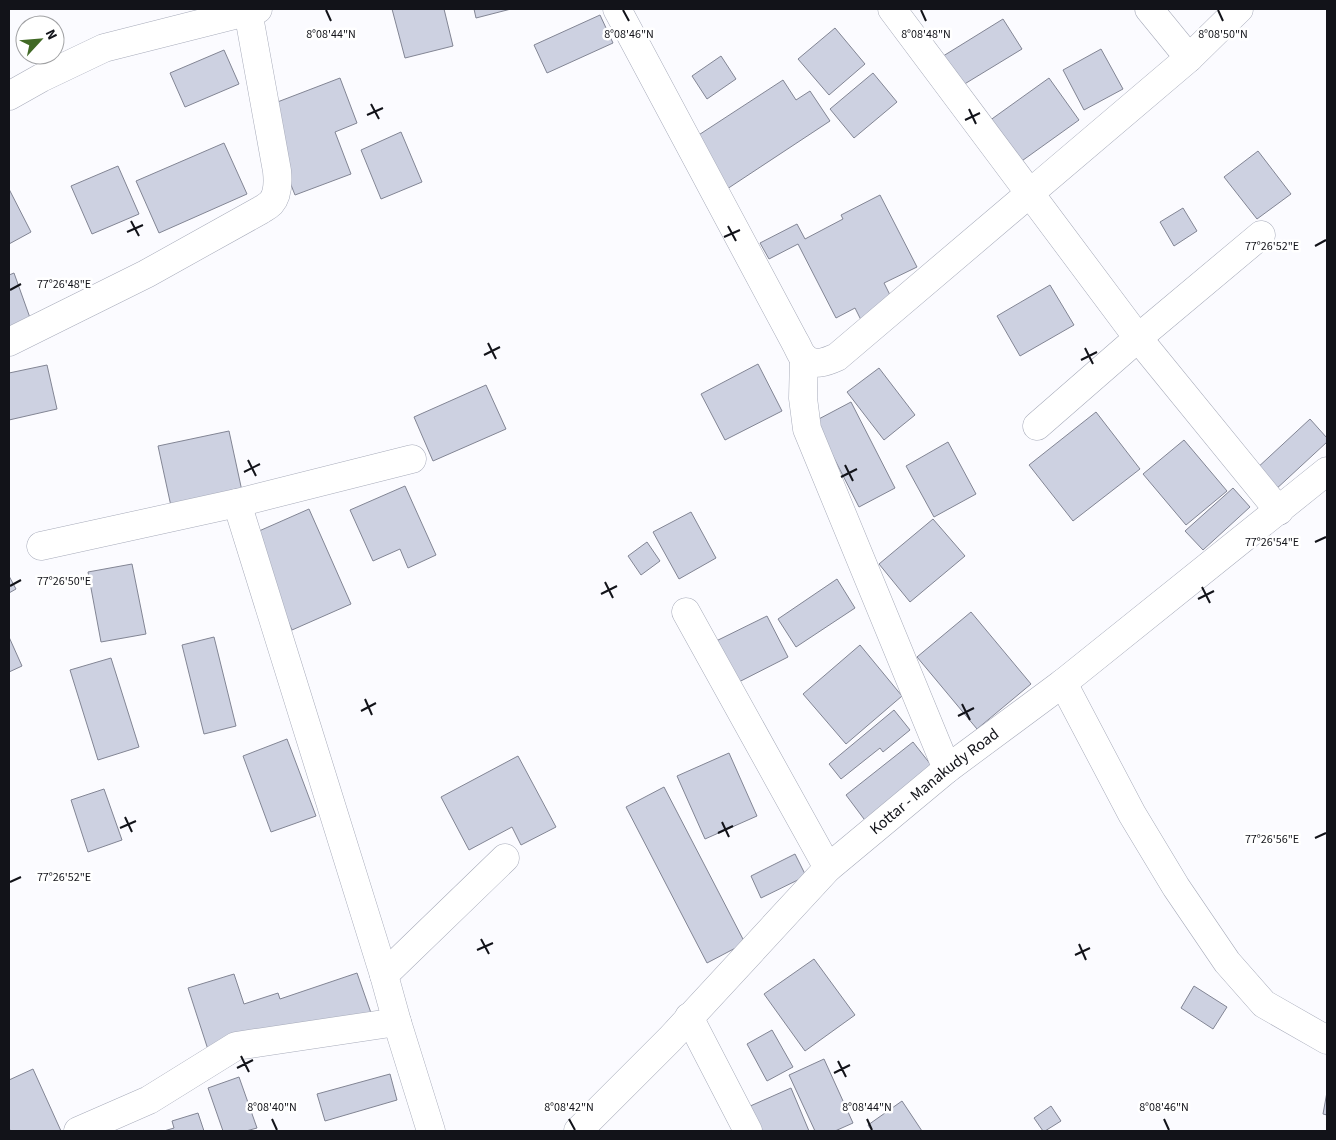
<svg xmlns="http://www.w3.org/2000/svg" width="1336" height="1140" viewBox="0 0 1336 1140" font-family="'Source Sans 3',sans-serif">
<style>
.building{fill:#cdd1e1;stroke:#828594}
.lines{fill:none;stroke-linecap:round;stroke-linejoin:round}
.minor-casing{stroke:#a7abba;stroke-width:29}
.major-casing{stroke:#a7abba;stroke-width:29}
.minor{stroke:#fff;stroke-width:28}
.major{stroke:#fff;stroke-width:28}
.ticks{fill:none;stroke:#121319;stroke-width:2}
.labels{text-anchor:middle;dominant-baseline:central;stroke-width:5;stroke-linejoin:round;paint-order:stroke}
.street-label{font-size:16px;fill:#121319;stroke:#fff}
.ticks-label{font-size:12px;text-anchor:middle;fill:#121319;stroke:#fff;stroke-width:5;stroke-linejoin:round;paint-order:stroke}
</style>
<rect width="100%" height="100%" fill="#fbfbff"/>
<g class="building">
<polygon points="392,9 444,9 453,46 405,58"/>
<polygon points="474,9 511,9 476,18"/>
<polygon points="600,15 613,43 547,73 534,45"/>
<polygon points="1003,19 1022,49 958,88 940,58"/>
<polygon points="835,28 865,64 829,95 798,59"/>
<polygon points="1101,49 1123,89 1084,110 1063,70"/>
<polygon points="224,50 239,84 185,107 170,73"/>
<polygon points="721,56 736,79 707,99 692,76"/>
<polygon points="873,73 897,102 854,138 830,109"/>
<polygon points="340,78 357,123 335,132 351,174 295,195 276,147 267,106"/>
<polygon points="1049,78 1079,120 1019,163 989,121"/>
<polygon points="783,80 796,100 810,91 830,121 724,191 691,140"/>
<polygon points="401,132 422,182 381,199 361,150"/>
<polygon points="224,143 247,194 159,233 136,181"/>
<polygon points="1258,151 1291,194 1257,219 1224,177"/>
<polygon points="118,166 139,214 92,234 71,186"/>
<polygon points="9,189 31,232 9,244"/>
<polygon points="880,195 917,267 884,283 894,303 861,320 855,308 836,318 798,244 769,259 760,243 797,224 805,239 843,219 841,215"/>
<polygon points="1183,208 1197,231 1174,246 1160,222"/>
<polygon points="14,273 34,329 9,338 9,275"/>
<polygon points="1050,285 1074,325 1020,356 997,316"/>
<polygon points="758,364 782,411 725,440 701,394"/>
<polygon points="47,365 57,409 9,420 9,373"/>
<polygon points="879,368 915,415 884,440 847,392"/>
<polygon points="486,385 506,429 433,461 414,417"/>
<polygon points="851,402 895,488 859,507 815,421"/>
<polygon points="1096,412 1140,469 1073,521 1029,465"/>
<polygon points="1310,419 1327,438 1327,442 1274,491 1255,470"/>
<polygon points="229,431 245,505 174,520 158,446"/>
<polygon points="1184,440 1227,491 1186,525 1143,474"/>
<polygon points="948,442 976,494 934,517 906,466"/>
<polygon points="405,486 436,555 408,568 400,549 373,561 350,510"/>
<polygon points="1233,488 1250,507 1203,550 1185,531"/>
<polygon points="309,509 351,604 292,630 250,535"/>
<polygon points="691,512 716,558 679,579 653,532"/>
<polygon points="933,519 965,556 910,602 879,564"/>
<polygon points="647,542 660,561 641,575 628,556"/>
<polygon points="132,564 146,634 101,642 88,572"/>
<polygon points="9,576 16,589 9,593"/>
<polygon points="837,579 855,608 796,647 778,619"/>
<polygon points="971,612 1031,684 977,729 917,657"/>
<polygon points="767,616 788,657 729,687 708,645"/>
<polygon points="9,637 22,666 9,672"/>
<polygon points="214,637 236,726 204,734 182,645"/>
<polygon points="860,645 902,696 846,744 803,694"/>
<polygon points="111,658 139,747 98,760 70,670"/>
<polygon points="894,710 910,730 883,752 880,748 841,779 829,764"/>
<polygon points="287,739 316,816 271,832 243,756"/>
<polygon points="913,742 935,770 867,823 846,795"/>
<polygon points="729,753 757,816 705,839 677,776"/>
<polygon points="518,756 556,827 521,845 512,827 469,850 441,797"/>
<polygon points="664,787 745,943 707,963 626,807"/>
<polygon points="104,789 122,840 88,852 71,800"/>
<polygon points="795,854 806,876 761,898 751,876"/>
<polygon points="814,959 855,1015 805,1051 764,994"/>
<polygon points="357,973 371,1013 213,1065 188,988 234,974 244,1004 278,993 280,999"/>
<polygon points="1194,986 1227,1007 1213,1029 1181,1008"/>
<polygon points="772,1030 793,1067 767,1081 747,1044"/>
<polygon points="824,1059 853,1123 835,1131 815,1131 789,1075"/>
<polygon points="33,1069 61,1131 10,1131 9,1127 9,1080"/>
<polygon points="390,1074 397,1100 325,1121 317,1094"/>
<polygon points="239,1077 257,1128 246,1131 223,1131 208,1088"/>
<polygon points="791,1088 809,1131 758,1131 748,1107"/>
<polygon points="1327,1092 1327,1115 1323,1114"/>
<polygon points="902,1101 922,1131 872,1131 868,1125"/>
<polygon points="1051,1106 1061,1121 1045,1131 1043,1131 1034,1118"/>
<polygon points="198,1113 204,1131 164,1131 174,1128 172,1121"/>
</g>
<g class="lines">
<defs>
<g id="minor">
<path d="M 617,9 L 795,342 C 798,347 800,353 803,357 C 814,367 826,362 837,357 L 1189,58 L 1239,9"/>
<polyline points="892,9 1138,338 1279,511"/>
<polyline points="1149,9 1189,58"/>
<polyline points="9,96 41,78 104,48 258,9"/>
<path d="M 9,342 L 146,274 L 261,210 C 264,208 268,206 271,203 C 278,195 278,181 277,171 L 248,11"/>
<polyline points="804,357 803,398 807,429 947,769"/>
<polyline points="1037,426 1138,338 1261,235"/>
<polyline points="237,503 384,975 397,1022 431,1131"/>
<polyline points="41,546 237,503 412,459"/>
<polyline points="686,612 828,868"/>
<polyline points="1063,683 1132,814 1176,887 1227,962 1264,1004 1327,1040"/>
<polyline points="384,975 505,858"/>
<polyline points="689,1017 748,1131"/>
<polyline points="78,1131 149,1100 236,1046 397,1022"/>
</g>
<g id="major">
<path id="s1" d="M 578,1131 L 670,1039 L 828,868 L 947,769 L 1063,683 L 1327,471"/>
</g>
</defs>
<use href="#minor" class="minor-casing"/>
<use href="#major" class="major-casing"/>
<use href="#minor" class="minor"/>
<use href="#major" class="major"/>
</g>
<path class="ticks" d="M 326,10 L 331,21M 623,10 L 629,21M 921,10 L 926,21M 1218,10 L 1223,21M 371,104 L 379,119M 969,109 L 976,124M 367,115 L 383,108M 965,120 L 980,113M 131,221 L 139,236M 728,226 L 736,241M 127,232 L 143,225M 724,237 L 740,230M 1315,246 L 1326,240M 10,290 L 21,284M 488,343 L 496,359M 1085,348 L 1093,364M 484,355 L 500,347M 1081,360 L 1097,352M 248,460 L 256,476M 845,465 L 853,481M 244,472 L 260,464M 841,477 L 857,469M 1315,542 L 1326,537M 605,582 L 613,598M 10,586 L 21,580M 1202,587 L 1210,603M 601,594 L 617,586M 1198,599 L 1214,591M 365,699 L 372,715M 962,704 L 970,720M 361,711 L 376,703M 958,716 L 974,708M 125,817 L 132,832M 722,822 L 729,837M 120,828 L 136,821M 718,833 L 733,826M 1315,838 L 1326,833M 10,882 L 21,877M 481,939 L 489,954M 1079,944 L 1086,960M 477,950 L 493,943M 1075,955 L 1090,948M 241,1056 L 249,1072M 838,1061 L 846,1077M 237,1068 L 253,1060M 834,1073 L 850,1065M 272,1119 L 277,1130M 569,1119 L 575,1130M 867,1119 L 872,1130M 1164,1119 L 1169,1130"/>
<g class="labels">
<g class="street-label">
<text stroke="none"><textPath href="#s1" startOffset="500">Kottar - Manakudy Road</textPath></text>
</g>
</g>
<g class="ticks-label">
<text x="331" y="38">8°08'44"N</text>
<text x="629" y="38">8°08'46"N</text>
<text x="926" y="38">8°08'48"N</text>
<text x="1223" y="38">8°08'50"N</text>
<text x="1272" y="250">77°26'52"E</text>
<text x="64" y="288">77°26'48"E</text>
<text x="1272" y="546">77°26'54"E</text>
<text x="64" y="585">77°26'50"E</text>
<text x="1272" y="843">77°26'56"E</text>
<text x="64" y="881">77°26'52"E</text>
<text x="272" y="1111">8°08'40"N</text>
<text x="569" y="1111">8°08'42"N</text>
<text x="867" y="1111">8°08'44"N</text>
<text x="1164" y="1111">8°08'46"N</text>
</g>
<rect width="1336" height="1140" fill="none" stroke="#121319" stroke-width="20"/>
<g transform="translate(40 40) rotate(64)"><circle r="24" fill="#ffffff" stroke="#a0a1a3"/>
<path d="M0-4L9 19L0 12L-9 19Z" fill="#416925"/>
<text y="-8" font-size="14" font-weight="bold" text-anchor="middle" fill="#121319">N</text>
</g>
</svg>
